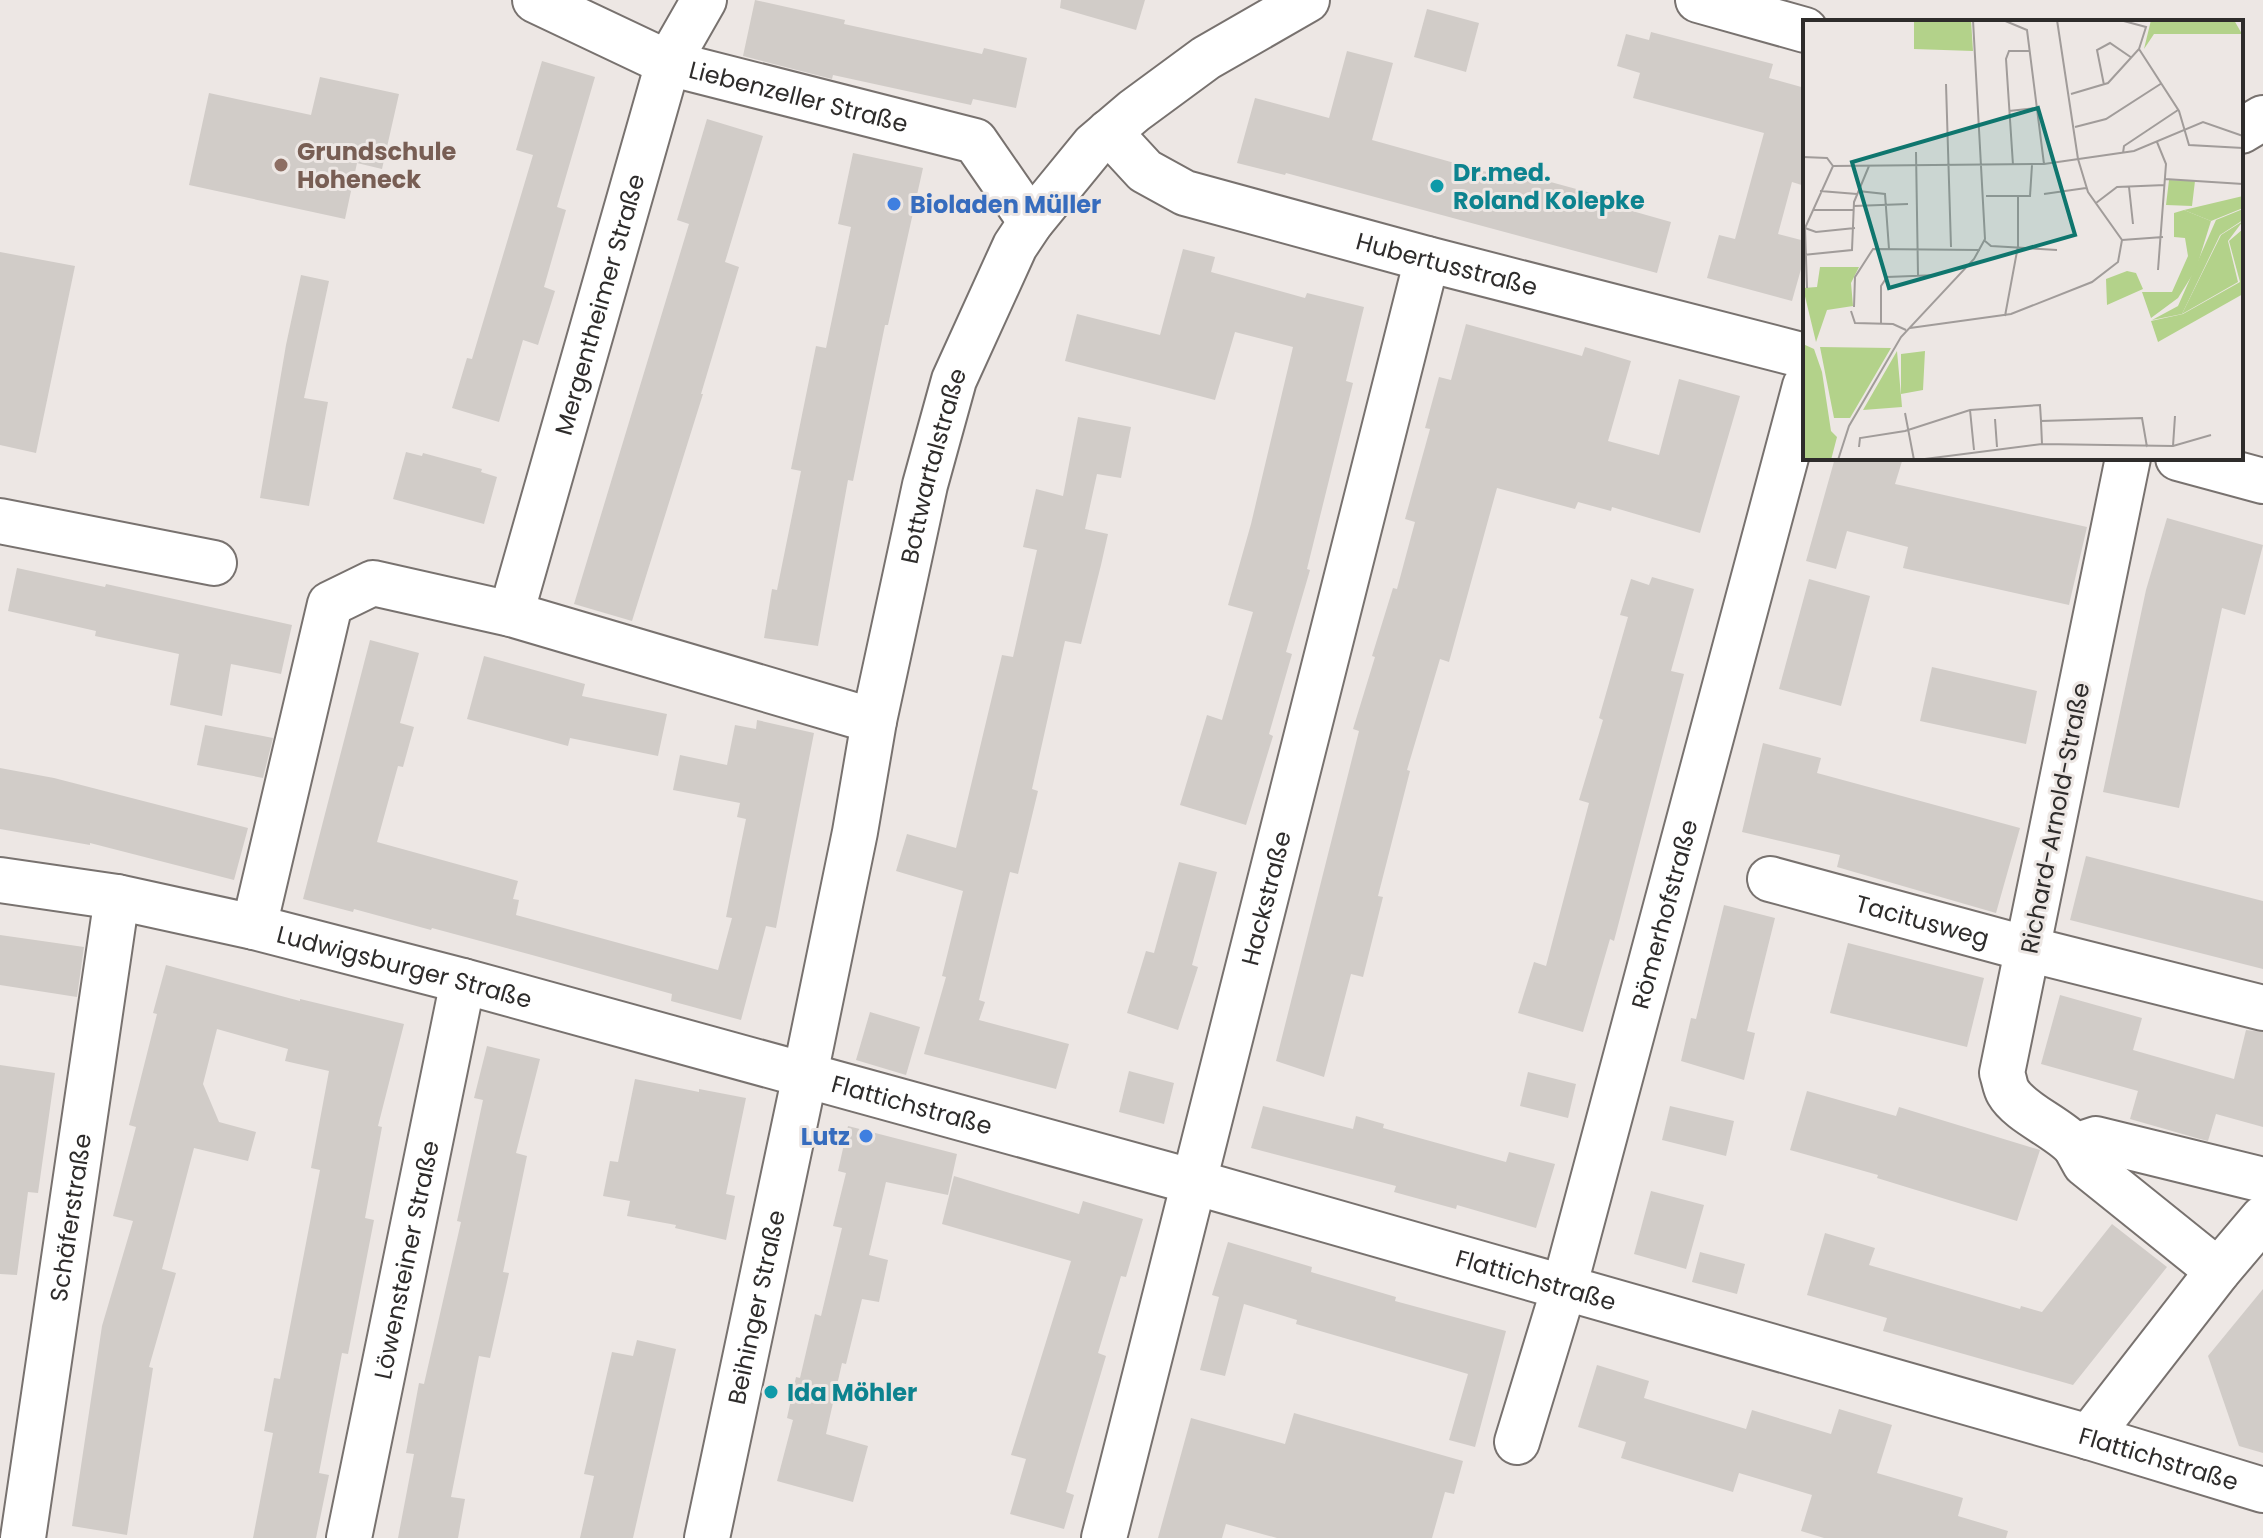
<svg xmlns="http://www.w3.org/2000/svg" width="2263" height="1538" viewBox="0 0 2263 1538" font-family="Poppins,sans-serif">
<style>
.building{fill:#d1ccc8}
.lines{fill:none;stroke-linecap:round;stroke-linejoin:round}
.minor-casing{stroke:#78726f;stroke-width:48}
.major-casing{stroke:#78726f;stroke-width:48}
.minor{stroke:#fff;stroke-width:44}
.major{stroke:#fff;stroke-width:44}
.education-dot{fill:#8d6e63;stroke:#ede7e4;stroke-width:3}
.culture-dot{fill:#0f9aa8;stroke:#ede7e4;stroke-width:3}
.shop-dot{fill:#3f7fe0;stroke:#ede7e4;stroke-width:3}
.labels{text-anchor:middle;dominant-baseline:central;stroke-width:6;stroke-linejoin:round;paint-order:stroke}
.street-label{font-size:24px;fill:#2e2c2b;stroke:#ede7e4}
.education-label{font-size:24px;font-weight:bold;fill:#785e54;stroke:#ede7e4;text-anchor:start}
.culture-label{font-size:24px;font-weight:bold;fill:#0d838f;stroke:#ede7e4;text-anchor:start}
.shop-label{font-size:24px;font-weight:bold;fill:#366cbe;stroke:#ede7e4;text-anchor:start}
.inset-road{fill:none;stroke:#a19c9a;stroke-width:2}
.view{fill:#0f766e;fill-opacity:0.15;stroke:#0f766e;stroke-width:4}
.inset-edge{fill:none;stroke:#2e2c2b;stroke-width:4}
</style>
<rect width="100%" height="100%" fill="#ede7e4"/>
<g class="building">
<polygon points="755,0 845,20 844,24 982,54 984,48 1027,58 1016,108 973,99 971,105 833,75 832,79 743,56"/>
<polygon points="1061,0 1145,0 1136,30 1060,8"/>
<polygon points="1427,9 1479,23 1466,72 1414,57"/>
<polygon points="1651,32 1773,64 1769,78 1805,88 1805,186 1792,182 1778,234 1805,241 1805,255 1792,301 1707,278 1719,235 1735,239 1764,133 1633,98 1640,73 1617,66 1626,34 1649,40"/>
<polygon points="1347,51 1393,63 1372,140 1512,179 1514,172 1613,199 1611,205 1671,222 1657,273 1286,173 1285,175 1237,163 1255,98 1329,118"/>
<polygon points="542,61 595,77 557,207 566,210 544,287 555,291 538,345 523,340 499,422 452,408 467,358 472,359 533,155 516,150"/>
<polygon points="320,77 399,94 382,169 357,163 345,219 189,185 209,93 311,115"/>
<polygon points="707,119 763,136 725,262 739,267 701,394 703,394 632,621 574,604 689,224 677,220"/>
<polygon points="853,153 923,168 888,325 885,325 853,481 848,480 818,646 764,638 772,589 777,590 801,471 791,469 816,346 826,348 851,227 838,224"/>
<polygon points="1183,249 1215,257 1211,272 1305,298 1307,293 1364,307 1346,381 1353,383 1307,569 1310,570 1286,652 1292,654 1269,734 1273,736 1246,825 1180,805 1207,715 1222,720 1253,612 1228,605 1251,524 1293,347 1235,332 1215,400 1065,361 1077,314 1160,335"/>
<polygon points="0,252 75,266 36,453 0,445"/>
<polygon points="301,275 329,281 304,398 328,402 309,506 260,498 286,345"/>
<polygon points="1466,324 1582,356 1585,347 1631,361 1608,441 1659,455 1679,379 1740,396 1700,533 1612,507 1611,511 1578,502 1575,509 1497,488 1449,662 1440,659 1407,770 1410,771 1378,896 1383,897 1363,977 1351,974 1324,1077 1276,1061 1359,731 1353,729 1375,657 1372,656 1393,588 1397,589 1415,522 1405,519 1430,429 1425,428 1439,377 1451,380"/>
<polygon points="1078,417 1131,427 1121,478 1097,474 1085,529 1108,534 1101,565 1081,644 1065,641 1032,789 1038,791 1018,874 1010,872 979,1000 985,1002 979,1020 1069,1044 1056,1089 924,1054 946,977 942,976 963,891 896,871 907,834 956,848 1002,655 1013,657 1037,550 1023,547 1036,489 1063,496"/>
<polygon points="406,452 422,456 423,453 482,469 481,472 497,477 484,524 393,499"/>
<polygon points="1835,458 1903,458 1895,484 2087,527 2069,605 1903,568 1908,547 1847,531 1836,569 1806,561"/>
<polygon points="2167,518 2263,545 2245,615 2222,608 2179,808 2103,792 2146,590"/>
<polygon points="17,568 105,587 106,584 292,625 281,674 231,664 222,716 170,705 179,654 95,636 96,631 8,611"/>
<polygon points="1652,577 1694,589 1671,671 1684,674 1614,941 1610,939 1583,1032 1518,1013 1534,962 1546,966 1589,803 1579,800 1603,720 1599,718 1628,617 1620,615 1631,579 1649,585"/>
<polygon points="1809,579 1870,596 1841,706 1779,689"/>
<polygon points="370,640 419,653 400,723 414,727 403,767 398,766 377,842 518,881 513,899 519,900 516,915 718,970 732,918 726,917 746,819 737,817 740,803 673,790 680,755 727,765 735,725 756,729 757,720 814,733 776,928 766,926 741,1020 671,1001 672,994 532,955 432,928 431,930 354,909 353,912 303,899"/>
<polygon points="484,656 585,684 582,696 667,714 658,756 570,738 568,746 467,719"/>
<polygon points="1932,667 2037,691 2026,744 1920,721"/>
<polygon points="205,725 273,738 263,778 197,765"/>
<polygon points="1763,743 1821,758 1817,773 2020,828 1996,913 1837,867 1840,855 1742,832"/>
<polygon points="0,768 54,778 248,828 234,880 90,843 90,845 0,829"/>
<polygon points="2086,856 2263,901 2263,969 2070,920"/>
<polygon points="1179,862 1217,872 1192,965 1198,967 1178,1030 1127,1013 1146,951 1154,953"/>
<polygon points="1724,905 1775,918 1747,1031 1755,1033 1744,1080 1681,1061 1691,1018 1696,1019"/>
<polygon points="0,935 84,947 77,997 0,985"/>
<polygon points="1848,943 1984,978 1967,1047 1830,1013"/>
<polygon points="166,965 300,1001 300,999 404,1024 378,1126 382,1127 365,1218 374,1220 348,1354 342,1353 319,1473 329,1475 316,1538 253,1538 273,1433 264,1431 274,1378 280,1379 320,1170 311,1168 329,1071 285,1061 288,1049 217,1029 203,1084 219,1122 256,1132 248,1161 194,1148 162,1269 176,1273 149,1367 153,1368 127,1535 72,1526 102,1326 133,1221 113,1216 136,1127 129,1125 157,1014 153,1013"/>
<polygon points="2060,995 2142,1018 2133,1050 2234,1079 2246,1030 2263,1032 2263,1127 2216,1114 2208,1141 2200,1139 2130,1119 2138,1091 2041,1064"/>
<polygon points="870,1012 920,1027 906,1075 856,1060"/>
<polygon points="487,1046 540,1059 516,1153 527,1156 503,1272 509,1273 490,1358 479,1356 451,1497 465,1499 458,1538 398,1538 414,1454 406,1453 419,1383 424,1384 461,1222 457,1221 483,1100 474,1098"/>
<polygon points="0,1065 55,1073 38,1193 28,1192 17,1275 0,1274"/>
<polygon points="1129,1071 1174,1083 1164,1124 1119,1112"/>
<polygon points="1528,1072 1576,1084 1568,1118 1520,1106"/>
<polygon points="635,1079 699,1092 699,1089 746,1098 726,1194 735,1196 726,1240 675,1228 676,1225 627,1216 630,1201 603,1196 610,1161 618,1162"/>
<polygon points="1807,1091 1896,1116 1899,1107 2040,1150 2017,1221 1877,1178 1878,1175 1790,1150"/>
<polygon points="1263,1106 1353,1129 1356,1116 1384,1124 1383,1128 1506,1162 1509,1152 1555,1164 1536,1228 1457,1205 1456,1209 1394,1192 1396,1186 1251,1148"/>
<polygon points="1670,1106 1734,1121 1726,1156 1662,1140"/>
<polygon points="848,1126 957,1154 948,1195 886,1182 869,1255 888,1260 879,1302 862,1299 846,1364 842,1363 826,1434 868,1446 853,1502 777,1481 793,1420 787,1418 796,1377 800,1378 815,1314 821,1316 842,1228 833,1226 846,1173 838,1171"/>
<polygon points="954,1176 1079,1214 1083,1201 1143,1219 1126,1277 1121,1276 1098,1353 1106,1356 1066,1492 1074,1495 1064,1529 1010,1514 1026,1459 1011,1455 1071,1261 942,1224"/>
<polygon points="1651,1191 1704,1205 1686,1269 1634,1254"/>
<polygon points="2112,1224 2167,1267 2073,1385 1883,1331 1887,1318 1807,1295 1825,1233 1875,1248 1869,1265 2020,1309 2021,1306 2042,1312"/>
<polygon points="1228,1242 1312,1267 1311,1272 1396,1297 1395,1301 1506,1331 1475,1447 1449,1440 1468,1374 1296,1324 1297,1320 1244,1304 1225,1376 1200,1370 1219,1297 1212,1295"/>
<polygon points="1700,1252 1745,1264 1737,1294 1692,1282"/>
<polygon points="2263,1289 2263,1453 2239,1446 2208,1356"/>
<polygon points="637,1340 676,1349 633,1538 580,1538 594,1476 584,1474 612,1352 633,1356"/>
<polygon points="1597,1365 1649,1381 1644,1398 1746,1429 1752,1410 1831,1434 1839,1409 1892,1425 1877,1473 1963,1498 1958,1516 2008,1531 2006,1538 1824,1538 1801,1531 1812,1495 1739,1473 1733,1492 1621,1458 1626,1442 1578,1427"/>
<polygon points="1294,1413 1463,1461 1454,1494 1445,1492 1432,1538 1277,1538 1226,1524 1222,1538 1158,1538 1191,1418 1285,1444"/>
</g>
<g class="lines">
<defs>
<g id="minor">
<path id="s1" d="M 535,0 L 668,63 L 975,141 L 1031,222"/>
<polyline points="1698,0 1805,30"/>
<polyline points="2241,131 2263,118"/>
<path id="s2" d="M 1109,132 L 1145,171 L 1185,193 L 1427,259 L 1805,356"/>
<path d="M 2128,458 L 2002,1073 C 2004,1078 2005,1087 2008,1092 C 2020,1113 2056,1126 2075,1146 L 2096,1139 L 2263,1180"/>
<polyline points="2178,458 2263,481"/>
<polyline points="0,521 214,563"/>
<path id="s3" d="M 511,614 L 668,63 L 704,0"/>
<path id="s4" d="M 1770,879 L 2028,949 L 2263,1008"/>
<path id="s5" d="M 0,880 L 117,897 L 254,927 L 463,981 L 1194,1182 L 2089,1437 L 2263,1490"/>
<polyline points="254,927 330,604 373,583 511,614 874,721"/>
<polyline points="2075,1146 2085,1164 2218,1271"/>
<polyline points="2089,1437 2218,1271 2263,1218"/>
<path id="s6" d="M 1517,1442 L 1564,1288 L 1805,386"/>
<path id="s7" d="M 23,1538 L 117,897"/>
<path id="s8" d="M 349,1538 L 463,981"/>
<path id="s9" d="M 1104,1538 L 1427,259"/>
</g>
<g id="major">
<path id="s10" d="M 707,1538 L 805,1075 L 855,832 L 874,721 L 925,485 L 954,380 L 1015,246 L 1031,222 L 1094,145 L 1134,111 L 1206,58 L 1307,0"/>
</g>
</defs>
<use href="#minor" class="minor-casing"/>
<use href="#major" class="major-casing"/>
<use href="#minor" class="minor"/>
<use href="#major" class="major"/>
</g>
<circle class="education-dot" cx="281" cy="165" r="8"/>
<g class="culture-dot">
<circle cx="1437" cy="186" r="8"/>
<circle cx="771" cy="1392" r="8"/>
</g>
<g class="shop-dot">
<circle cx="894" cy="204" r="8"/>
<circle cx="866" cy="1136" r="8"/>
</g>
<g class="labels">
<g class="street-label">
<text stroke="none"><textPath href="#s1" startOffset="282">Liebenzeller Straße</textPath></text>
<text stroke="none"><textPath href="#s2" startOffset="370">Hubertusstraße</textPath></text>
<text stroke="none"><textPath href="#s3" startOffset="322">Mergentheimer Straße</textPath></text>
<text stroke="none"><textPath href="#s10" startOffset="1096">Bottwartalstraße</textPath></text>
<text transform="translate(2055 818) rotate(-79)">Richard-Arnold-Straße</text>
<text stroke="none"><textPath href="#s9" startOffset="660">Hackstraße</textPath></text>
<text stroke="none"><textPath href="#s6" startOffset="548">Römerhofstraße</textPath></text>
<text stroke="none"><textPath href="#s4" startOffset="158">Tacitusweg</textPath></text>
<text stroke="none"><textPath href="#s5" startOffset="414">Ludwigsburger Straße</textPath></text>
<text stroke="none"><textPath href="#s5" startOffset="940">Flattichstraße</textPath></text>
<text stroke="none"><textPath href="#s7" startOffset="324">Schäferstraße</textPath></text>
<text stroke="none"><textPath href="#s8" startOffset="284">Löwensteiner Straße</textPath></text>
<text stroke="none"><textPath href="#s5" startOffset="1588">Flattichstraße</textPath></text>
<text stroke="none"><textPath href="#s10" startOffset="236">Beihinger Straße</textPath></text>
<text stroke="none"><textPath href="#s5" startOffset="2236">Flattichstraße</textPath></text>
</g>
<g class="education-label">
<text x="297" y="151">Grundschule<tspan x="297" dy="28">Hoheneck</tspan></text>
</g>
<g class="culture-label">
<text x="1453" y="172">Dr.med.<tspan x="1453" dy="28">Roland Kolepke</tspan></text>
<text x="787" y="1392">Ida Möhler</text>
</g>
<g class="shop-label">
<text x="910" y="204">Bioladen Müller</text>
<text x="850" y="1136" text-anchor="end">Lutz</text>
</g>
</g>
<g transform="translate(1803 20)">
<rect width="440" height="440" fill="#ede7e4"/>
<path d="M 111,0 L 168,0 L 170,31 L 111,29 ZM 366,160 L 392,161 L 389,186 L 363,185 ZM 440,189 L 440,200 L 417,215 L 379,294 L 349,300 L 375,286 L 413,200 ZM 17,327 L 88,328 L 47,398 L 31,398 ZM 94,331 L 99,387 L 60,390 ZM 122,331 L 120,370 L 98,374 L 98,334 Z" fill="#b3d28a"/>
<path d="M 348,0 L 431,0 L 439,14 L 351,14 L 341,29 ZM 440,176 L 440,188 L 408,201 L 381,190 ZM 440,201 L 425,221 L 435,262 L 379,294 L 418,215 Z" fill="#b3d28a"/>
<path d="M 17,247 L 56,247 L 48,263 L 50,286 L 24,290 L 13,322 L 0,268 L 14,267 ZM 324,251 L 333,253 L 340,269 L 304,285 L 303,259 ZM 0,324 L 11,329 L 19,352 L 28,411 L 34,417 L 28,440 L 0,440 Z" fill="#b3d28a"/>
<path d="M 381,190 L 408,201 L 393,249 L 375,278 L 348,298 L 339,272 L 369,272 L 385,236 L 382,218 L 371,217 L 371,193 ZM 440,209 L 440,274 L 355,322 L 348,301 L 380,294 L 437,262 L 426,221 Z" fill="#b3d28a"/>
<path class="inset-road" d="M 200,0 L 224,10 L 241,144M 336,29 L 376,91 L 386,125 L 440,128M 143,64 L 148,227M 301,65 L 294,30 L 307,23 L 329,38M 268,74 L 305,63 L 336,29 L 343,7 L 317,0M 206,91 L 233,88M 272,107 L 303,99 L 359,63M 354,122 L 363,144 L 355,250M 113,132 L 115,255M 320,133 L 321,126 L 375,90M 0,137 L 24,138 L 30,146M 210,145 L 203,39 L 206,31 L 227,31M 362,159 L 440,164M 326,167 L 330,204M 17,171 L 54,174M 55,171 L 82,174 L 86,229M 241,174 L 283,168M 183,176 L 227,176 L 229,145M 293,183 L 314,167 L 362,165M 51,186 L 105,184M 10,190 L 51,190M 2,208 L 13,212 L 52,208M 319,220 L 360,217M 182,221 L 188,226 L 254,230M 0,235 L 49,230 L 51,182 L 66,146M 4,268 L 2,208 L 30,146 L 241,144 L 331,131 L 400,102 L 440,116M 51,287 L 52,257 L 70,229 L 177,230M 48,291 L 52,303 L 90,304 L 103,310M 202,296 L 215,226 L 215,176M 78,303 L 78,266 L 84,257 L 135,255M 107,308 L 208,294 L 289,262 L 315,242 L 319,220 L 285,172 L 275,139 L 254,0M 167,390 L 171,430M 102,393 L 111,440M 192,399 L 194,427M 239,424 L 238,401 L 339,398 L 344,427M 370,426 L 372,396M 56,427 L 57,418 L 102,411 L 167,390 L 237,385 L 238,401M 35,440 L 46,406 L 98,317 L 171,239 L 182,219 L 170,0M 114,440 L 239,424 L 370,426 L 408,415"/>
<path class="view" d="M 235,88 L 272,215 L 86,268 L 49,142 Z"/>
<rect width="440" height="440" class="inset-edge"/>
</g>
</svg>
